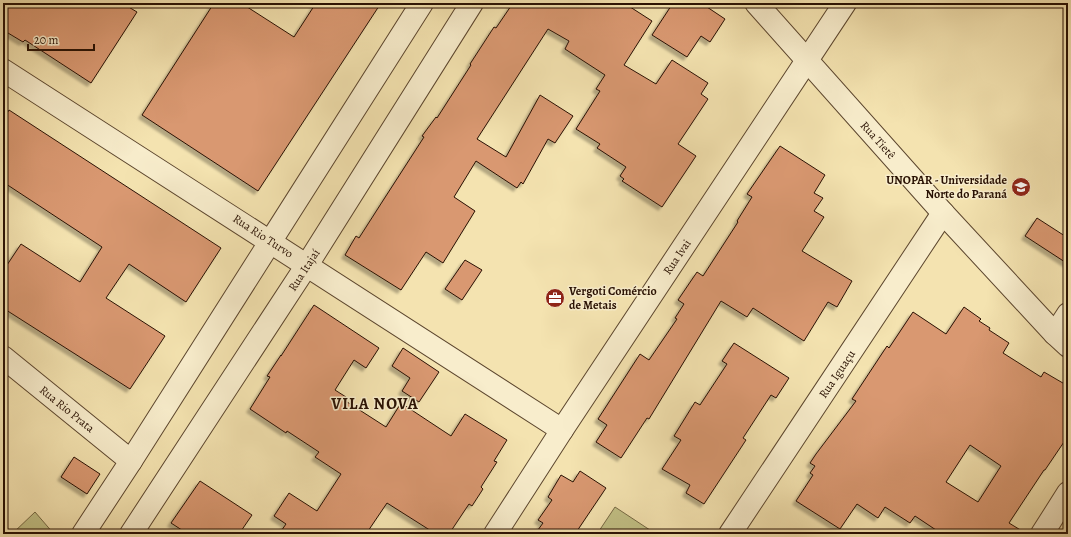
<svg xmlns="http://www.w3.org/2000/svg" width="1071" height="537" viewBox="0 0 1071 537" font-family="Alegreya,serif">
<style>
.park{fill:#c2c186;stroke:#766944}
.building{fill:#d99871;stroke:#291103;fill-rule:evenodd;filter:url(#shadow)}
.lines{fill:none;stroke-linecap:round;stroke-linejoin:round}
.minor-casing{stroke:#5c462e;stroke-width:24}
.minor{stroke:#f8edcc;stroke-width:22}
.labels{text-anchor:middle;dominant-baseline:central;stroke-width:3;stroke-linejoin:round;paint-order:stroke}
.street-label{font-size:12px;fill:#291103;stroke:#f8edcc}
.poi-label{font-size:12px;font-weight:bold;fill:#291103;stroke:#f8edcc;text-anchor:end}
.district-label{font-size:16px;font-weight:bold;letter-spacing:1px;fill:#291103;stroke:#f8edcc}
</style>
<defs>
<filter id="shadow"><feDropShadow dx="-3.5" dy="3.5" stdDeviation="1" flood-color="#0004"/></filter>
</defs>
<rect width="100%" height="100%" fill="#f4e3b0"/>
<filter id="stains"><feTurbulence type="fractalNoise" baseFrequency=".005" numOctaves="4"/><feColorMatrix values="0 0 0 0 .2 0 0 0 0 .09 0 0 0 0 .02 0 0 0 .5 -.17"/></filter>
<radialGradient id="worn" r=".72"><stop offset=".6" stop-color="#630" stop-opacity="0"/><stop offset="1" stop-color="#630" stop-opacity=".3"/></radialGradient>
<g class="park">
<polygon points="615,507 656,534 597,534"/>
<polygon points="35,512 54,534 12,534"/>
</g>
<g class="building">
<polygon points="3,3 122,3 137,12 91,83 25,40 23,42 3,30"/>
<polygon points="214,3 241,3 294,37 316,3 381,3 258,191 142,115"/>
<polygon points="513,3 624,3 652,21 624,65 656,84 672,60 708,83 701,94 708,99 678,144 696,156 662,207 622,181 624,179 620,176 626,167 597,148 600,144 576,129 600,91 596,89 605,75 565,49 569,41 548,29 477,139 506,157 540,95 573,116 555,143 548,139 523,184 521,182 517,188 476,161 454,197 475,211 443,263 426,252 401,290 345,255 356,236 359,238 384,199 424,137 422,136 436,117 437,118 471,65 470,64 494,27 496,28"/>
<polygon points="673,3 701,3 725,19 710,42 701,36 687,57 652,35"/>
<polygon points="9,110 221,248 186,302 129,264 106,298 165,336 130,389 3,308 3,271 21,244 80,282 102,247 3,182 3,120"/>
<polygon points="780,146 825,175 814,193 823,198 814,211 824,217 802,251 852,281 837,307 828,302 804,341 753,308 747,317 721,301 649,419 647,418 621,458 596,442 607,425 598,419 640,354 649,360 677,319 675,318 684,304 678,300 697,272 703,276 738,222 737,221 752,197 747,194"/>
<polygon points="1037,218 1068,238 1068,264 1025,236"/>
<polygon points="465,260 482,270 462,300 445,289"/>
<polygon points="314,305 379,348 366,368 354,360 335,390 346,397 344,400 386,427 401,403 451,436 465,414 507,440 494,461 497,462 481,487 483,489 472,506 469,504 449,534 436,534 387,503 366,534 279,534 286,524 274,516 289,493 317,511 341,474 315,457 319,452 287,431 286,433 250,409 270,377 267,376 281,355 281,356"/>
<path d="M 964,307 L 981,319 L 979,321 L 990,328 L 989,330 L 1009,343 L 1003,353 L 1041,377 L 1044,372 L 1068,386 L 1068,436 L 1045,470 L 1044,470 L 1009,523 L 1027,534 L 942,534 L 915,516 L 910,523 L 885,507 L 878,518 L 857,504 L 840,529 L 796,501 L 813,475 L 810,473 L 815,466 L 810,463 L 816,454 L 856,401 L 852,399 L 887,346 L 889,348 L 913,312 L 946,334 ZM 970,445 L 1001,466 L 978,502 L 946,482 Z"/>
<polygon points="734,343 789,378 776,398 771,395 743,438 746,440 704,504 686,493 690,485 662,469 681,440 674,436 695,402 700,405 727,364 722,361"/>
<polygon points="403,348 439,372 419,402 402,391 410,378 392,366"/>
<polygon points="74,457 100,474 87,494 61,477"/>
<polygon points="580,471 606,488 575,534 535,534 543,523 538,520 552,500 548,497 561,475 573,482"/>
<polygon points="200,481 252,515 239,534 188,534 171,523"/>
</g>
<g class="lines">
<defs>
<g id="minor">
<polyline points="756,3 943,213 1055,334 1068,346"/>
<polyline points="3,70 562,430"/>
<polyline points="1055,334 1068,314"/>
<polyline points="3,357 131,461"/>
<polyline points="83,534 131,461 422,3"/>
<polyline points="131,534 307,265 472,3"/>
<polyline points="495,534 562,430 845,3"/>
<polyline points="730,534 943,213"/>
<polyline points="1042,534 1068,493"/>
</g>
</defs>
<use href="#minor" class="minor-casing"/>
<use href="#minor" class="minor"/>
</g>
<defs>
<symbol id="university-disc" viewBox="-11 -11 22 22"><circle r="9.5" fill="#8f2418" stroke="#f8edcc"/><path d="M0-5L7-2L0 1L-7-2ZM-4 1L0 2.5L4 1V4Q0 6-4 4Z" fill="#fff"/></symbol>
<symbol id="office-disc" viewBox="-11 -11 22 22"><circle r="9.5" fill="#8f2418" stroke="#f8edcc"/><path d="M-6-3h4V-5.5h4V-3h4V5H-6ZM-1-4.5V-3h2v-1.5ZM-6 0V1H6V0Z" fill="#fff"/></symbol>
</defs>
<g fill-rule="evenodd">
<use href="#university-disc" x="1010" y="176" width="22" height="22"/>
<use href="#office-disc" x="544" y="287" width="22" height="22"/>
</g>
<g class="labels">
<g class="street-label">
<text transform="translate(878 140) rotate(48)">Rua Tietê</text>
<text transform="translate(263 236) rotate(33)">Rua Rio Turvo</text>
<text transform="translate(677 257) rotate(-56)">Rua Ivai</text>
<text transform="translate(304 270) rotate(-57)">Rua Itajaí</text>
<text transform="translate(837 374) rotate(-56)">Rua Iguaçu</text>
<text transform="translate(67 409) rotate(39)">Rua Rio Prata</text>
</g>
<g class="poi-label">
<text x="1007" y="180">UNOPAR - Universidade<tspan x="1007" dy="14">Norte do Paraná</tspan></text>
<text x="569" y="291" text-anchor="start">Vergoti Comércio<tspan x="569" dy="14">de Metais</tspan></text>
</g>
<g class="district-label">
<text x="375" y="404">VILA NOVA</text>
</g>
</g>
<rect width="1071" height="537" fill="none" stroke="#f4e3b0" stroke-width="16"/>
<rect x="4" y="4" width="1063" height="529" fill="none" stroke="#291103" stroke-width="2"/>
<rect x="8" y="8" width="1055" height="521" fill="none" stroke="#291103"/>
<path d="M28 44v6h66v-6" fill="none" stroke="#291103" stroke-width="2"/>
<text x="34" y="44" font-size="12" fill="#291103" stroke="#f8edcc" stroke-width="3" paint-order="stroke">20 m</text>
<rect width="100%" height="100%" filter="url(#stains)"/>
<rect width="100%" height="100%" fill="url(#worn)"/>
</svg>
